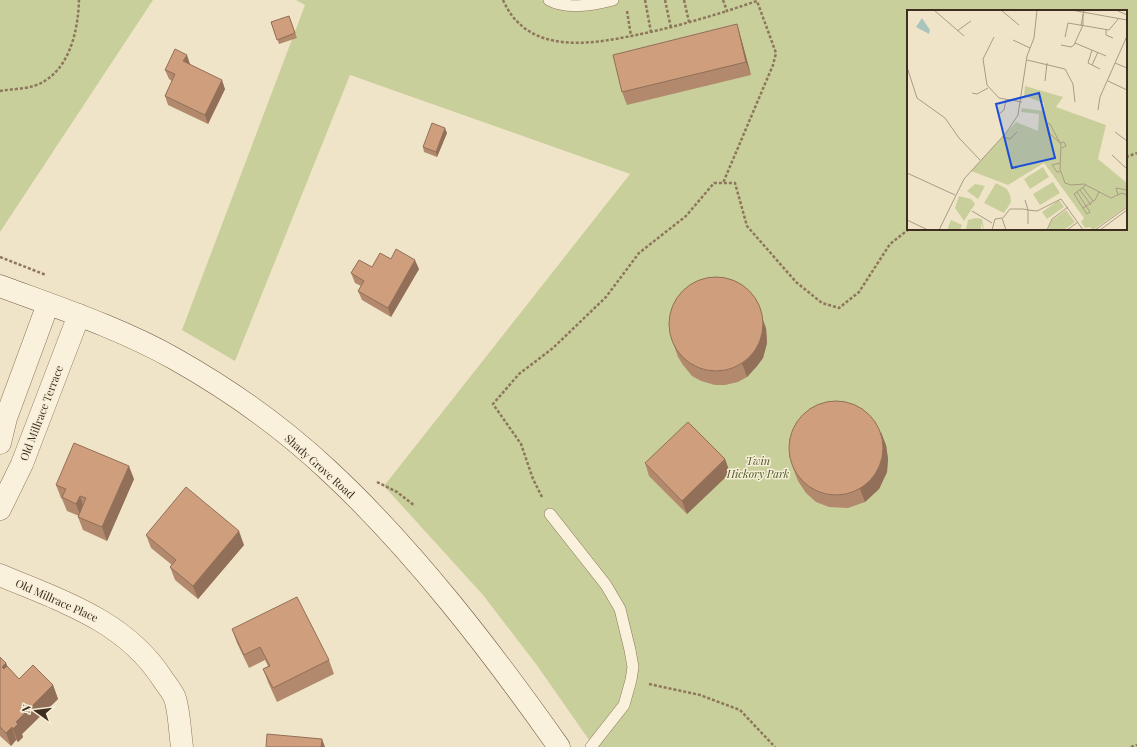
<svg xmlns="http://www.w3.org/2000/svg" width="1137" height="747" viewBox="0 0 1137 747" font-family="'Playfair Display',serif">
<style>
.green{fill:#c9cf9b;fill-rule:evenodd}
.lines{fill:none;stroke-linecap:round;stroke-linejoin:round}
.lane-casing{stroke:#8d765c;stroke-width:12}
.street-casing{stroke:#8d765c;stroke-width:23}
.secondary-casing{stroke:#6f573f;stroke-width:23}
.path{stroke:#8d765c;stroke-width:2.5;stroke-dasharray:3 2;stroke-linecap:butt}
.lane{stroke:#faf1dc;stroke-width:11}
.street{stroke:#faf1dc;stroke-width:22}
.secondary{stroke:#faf1dc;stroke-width:22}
.wall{fill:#b2896c}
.shaded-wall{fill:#916f58}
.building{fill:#cf9f7d;stroke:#916f58}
.labels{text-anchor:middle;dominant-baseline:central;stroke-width:3;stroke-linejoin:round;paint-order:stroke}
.street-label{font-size:11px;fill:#3d2e20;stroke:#f7eed8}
.park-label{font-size:11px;font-style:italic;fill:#4d5a26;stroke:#f7eed8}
.inset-road{fill:none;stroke:#a89b85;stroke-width:1}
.view{fill:#1d4ed8;fill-opacity:0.15;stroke:#1d4ed8;stroke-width:2}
.inset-edge{fill:none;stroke:#3d2e20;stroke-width:2}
</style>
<rect width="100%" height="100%" fill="#f0e4c8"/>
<g class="green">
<polygon points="0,0 153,0 0,232"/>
<path d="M 296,0 L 1137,0 L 1137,747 L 594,747 L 536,664 L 483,595 L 384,486 L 630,174 L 350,75 L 235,361 L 182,330 L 305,5 ZM 908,11 L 1126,11 L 1126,229 L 908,229 Z"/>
</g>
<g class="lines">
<defs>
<g id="lane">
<path d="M 549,0 C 567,10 594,5 613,0"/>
<polyline points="550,514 606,585 620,609 630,650 633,667 631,680 624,705 591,747"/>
</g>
<g id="street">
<polyline points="0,443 6,418 48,304"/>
<polyline points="0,509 22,464 79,315"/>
<path d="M 0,575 C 61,601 124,620 162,678 C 166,684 171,690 174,696 C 179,706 180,734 182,747"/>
</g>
<path id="secondary" d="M 0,286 C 59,308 120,328 175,359 C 230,390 282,427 328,470 C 414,550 492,652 559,747"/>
</defs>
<use href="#lane" class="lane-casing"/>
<use href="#street" class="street-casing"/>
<use href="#secondary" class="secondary-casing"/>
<g class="path">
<path d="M 503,0 C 528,57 593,44 641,34 C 670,28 698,20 727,11"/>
<polyline points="645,0 651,32"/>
<polyline points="665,0 671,28"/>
<polyline points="684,0 689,22"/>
<polyline points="723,0 727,11 757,1 776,53 773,65 723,183"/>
<polyline points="627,11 631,36"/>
<path d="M 0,91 C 11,89 24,89 34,86 C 69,74 78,32 79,0"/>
<polyline points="1126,157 1137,153"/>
<polyline points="0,257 46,275"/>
<polyline points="377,482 397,492 415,506"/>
<polyline points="542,497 533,479 521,444 493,404 519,374 553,348 606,297 639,253 686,216 714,183 735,183 747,226 796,282 822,303 839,308 859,292 890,244 909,229"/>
<polyline points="649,684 700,695 740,710 775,747"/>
<polyline points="1131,747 1137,745"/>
</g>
<use href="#lane" class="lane"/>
<use href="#street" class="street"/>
<use href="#secondary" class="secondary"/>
</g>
<g class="wall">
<polygon points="289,16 297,38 279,44 271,22"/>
<polygon points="737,24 741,38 751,75 627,105 622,92"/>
<polygon points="190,64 225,89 208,124 168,105 165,96 172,81 169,79 165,70"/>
<polygon points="447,133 437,157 424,152 423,147"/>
<polygon points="391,259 419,269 391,317 362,300 358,291 361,286 355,283 351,273 372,267"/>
<polygon points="766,328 767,343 763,358 757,366 747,377 738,382 725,385 715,385 701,381 692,376 683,365 678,357 673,343"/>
<polygon points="886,445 888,459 887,472 879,489 865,502 848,508 829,507 816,502 806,493 798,481 793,468"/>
<polygon points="725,459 730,473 687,514 649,476 645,463"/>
<polygon points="134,479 107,541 83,530 78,517 79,516 67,511 62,499 61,498 56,485"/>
<polygon points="146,535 244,545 198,599 175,580 170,567 172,565 151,548"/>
<polygon points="232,629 329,660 334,674 277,702 268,682 263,669 268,666 265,660 249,668 237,643"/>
<polygon points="0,657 6,663 8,668 19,679 53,685 58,699 22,734 23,737 18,742 16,740 11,746 0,736"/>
</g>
<g class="shaded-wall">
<polygon points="737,24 741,38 751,75 746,62"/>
<polygon points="187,55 190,64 187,70 183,61"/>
<polygon points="222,80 225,89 208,124 205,115"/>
<polygon points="445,128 447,133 437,157 436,152"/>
<polygon points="415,260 419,269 391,317 388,308"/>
<polygon points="756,301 766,328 767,343 763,358 757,366 747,377 742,363"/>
<polygon points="881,432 886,445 888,459 887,472 879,489 865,502 860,489"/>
<polygon points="725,459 730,473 687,514 682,501"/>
<polygon points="129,466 134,479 107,541 102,527"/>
<polygon points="80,496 84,509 81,517 76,504"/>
<polygon points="239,531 244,545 198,599 193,586"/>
<polygon points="6,663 11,676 2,667"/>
<polygon points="53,685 58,699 22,734 23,737 18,742 13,729 16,722"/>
<polygon points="12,727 16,740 11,746 6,733"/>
<polygon points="322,739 325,747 321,747"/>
</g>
<g class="building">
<polygon points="289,16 295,33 277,40 271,22"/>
<polygon points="737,24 746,62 622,92 613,55"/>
<polygon points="175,49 187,55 183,61 222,80 205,115 165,96 175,74 165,70"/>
<polygon points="432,123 445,128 436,152 423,147"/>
<polygon points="396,249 415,260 388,308 358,291 364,281 351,273 359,260 372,267 380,253 391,259"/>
<circle cx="716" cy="324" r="47"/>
<circle cx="836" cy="448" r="47"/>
<polygon points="688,422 725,459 682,501 645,463"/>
<polygon points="74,443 129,466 102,527 78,517 86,498 80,496 76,504 62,497 66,489 56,485"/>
<polygon points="186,487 239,531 193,586 170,567 176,560 146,535"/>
<polygon points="297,597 329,660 273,688 263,669 270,666 260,647 244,655 232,629"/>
<polygon points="0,657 6,663 2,667 4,669 7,666 19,679 33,665 53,685 16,722 18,724 13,729 12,727 6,733 0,727"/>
<polygon points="267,734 322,739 321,747 266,747"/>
</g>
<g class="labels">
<g class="street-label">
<text transform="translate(41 413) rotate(-69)">Old Millrace Terrace</text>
<text transform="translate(320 466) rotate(42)">Shady Grove Road</text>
<text transform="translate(57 600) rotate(24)">Old Millrace Place</text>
</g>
<g class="park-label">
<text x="758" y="460">Twin<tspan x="758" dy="13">Hickory Park</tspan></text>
</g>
</g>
<g transform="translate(907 10)">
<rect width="220" height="220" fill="#f0e4c8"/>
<path d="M 118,76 L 156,87 L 149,97 L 199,115 L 191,149 L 220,173 L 220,196 L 186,220 L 183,217 L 178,218 L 174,212 L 177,208 L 137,153 L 101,175 L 64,161 L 109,112 L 131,121 L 132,104 L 114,102 L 115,98 L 136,101 L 137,93 L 117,86 ZM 136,157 L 142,167 L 123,179 L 117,169 ZM 146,172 L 153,183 L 133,195 L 126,184 ZM 89,173 L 100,179 L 103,185 L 104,192 L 97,203 L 77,193 ZM 68,174 L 78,176 L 71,189 L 60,181 ZM 52,186 L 64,189 L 68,194 L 57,211 L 48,198 ZM 152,190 L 157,197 L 140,209 L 135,202 ZM 159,200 L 168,212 L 157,220 L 141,220 L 145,210 ZM 69,208 L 75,209 L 77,220 L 74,214 L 74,220 L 59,220 L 61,210 ZM 44,210 L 55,215 L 53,220 L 40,220 Z" fill="#c9cf9b"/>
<path d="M 15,8 L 23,20 L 22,24 L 9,17 Z" fill="#a9c4bc"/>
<path class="inset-road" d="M 27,0 L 57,26M 94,0 L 112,15M 164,0 L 220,10M 209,0 L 220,5M 174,16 L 177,0M 199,20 L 199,25 L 206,28M 50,21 L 64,11M 87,27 L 76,49 L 80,75 L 92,88 L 115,92M 158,27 L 161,13 L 202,20 L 212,8M 106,30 L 123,38M 168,33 L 199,46M 154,35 L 164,37 L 167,35 L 176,15 L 176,4M 185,40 L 181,53 L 193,59M 120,50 L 158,59 L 166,74 L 168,92M 208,53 L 220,58M 185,55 L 191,42M 0,57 L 10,88 L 38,108 L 52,128 L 73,150M 138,71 L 140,53M 201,71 L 220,80M 65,83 L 70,84 L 81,78M 191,100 L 193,87 L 220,26M 92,104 L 97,100 L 99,90M 208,122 L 220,131M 96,127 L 103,129 L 110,122M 152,132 L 143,124 L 140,113 L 143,114 L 154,135 L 153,159 L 158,173 L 164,175 L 177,174 L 204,188 L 215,183 L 220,185M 153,133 L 157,132 L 159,136 L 155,138M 205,145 L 220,159M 153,153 L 145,155 L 150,162 L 153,162M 0,163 L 48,185M 179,175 L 167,184 L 176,198 L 188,190 L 192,182M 176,178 L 186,191M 173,180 L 184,195M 170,182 L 183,202 L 180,204 L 176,198M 211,185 L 209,178 L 220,180M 118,190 L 121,200 L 130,201 L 154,189 L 176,220M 65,201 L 85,213M 96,208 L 103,199 L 116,199 L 121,200 L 121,214M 0,210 L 21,220M 32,220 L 57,169 L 99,123 L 111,105 L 120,46 L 127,28 L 130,0M 85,220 L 88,209 L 95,208 L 99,220M 140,220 L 145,209 L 161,197M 160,220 L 171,212M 188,220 L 220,197M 193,220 L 220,200"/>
<path class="view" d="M 132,83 L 148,148 L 105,158 L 89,94 Z"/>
<rect width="220" height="220" class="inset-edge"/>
</g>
<g transform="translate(36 711) rotate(284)" stroke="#f7eed8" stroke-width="3" paint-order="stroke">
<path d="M0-3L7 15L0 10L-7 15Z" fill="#3d2e20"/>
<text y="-6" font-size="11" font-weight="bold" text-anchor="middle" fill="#3d2e20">N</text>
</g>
</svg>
